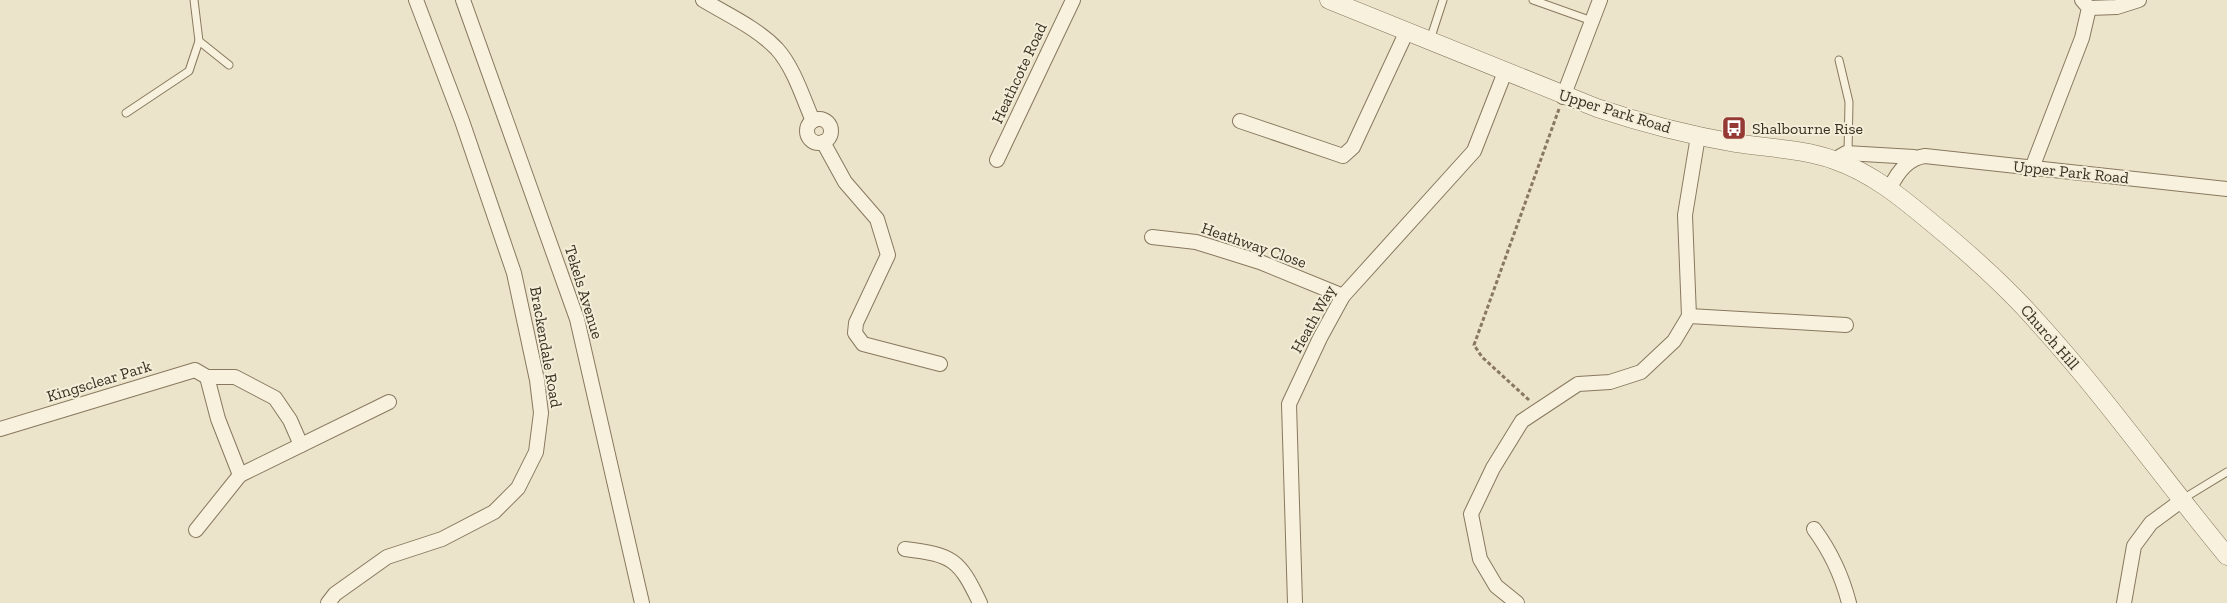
<svg xmlns="http://www.w3.org/2000/svg" width="2227" height="603" viewBox="0 0 2227 603" font-family="'Zilla Slab',serif">
<style>
.lines{fill:none;stroke-linecap:round;stroke-linejoin:round}
.service-casing{stroke:#88785f;stroke-width:9}
.minor-casing{stroke:#88785f;stroke-width:16}
.tertiary-casing{stroke:#88785f;stroke-width:19}
.path{stroke:#88785f;stroke-width:3;stroke-dasharray:4 2.5;stroke-linecap:butt}
.service{stroke:#f7f1dd;stroke-width:7}
.minor{stroke:#f7f1dd;stroke-width:14}
.tertiary{stroke:#f7f1dd;stroke-width:18}
.labels{text-anchor:middle;dominant-baseline:central;stroke-width:4;stroke-linejoin:round;paint-order:stroke}
.street-label{font-size:16px;fill:#3a2f22;stroke:#f4eed9}
.poi-label{font-size:16px;fill:#3a2f22;stroke:#f4eed9;text-anchor:start}
</style>
<rect width="100%" height="100%" fill="#ece4ca"/>
<g class="lines">
<defs>
<g id="service">
<polyline points="194,0 199,41 229,65"/>
<polyline points="1533,0 1592,21"/>
<polyline points="1430,40 1443,0"/>
<polyline points="1839,60 1849,102 1848,153"/>
<polyline points="126,113 189,71 199,41"/>
<polyline points="2181,500 2227,472"/>
</g>
<g id="minor">
<polyline points="463,0 577,319 642,603"/>
<path d="M 703,0 C 728,15 757,28 777,49 C 794,68 803,98 813,121"/>
<polyline points="2089,8 2117,7 2139,0"/>
<polyline points="1563,97 1600,0"/>
<circle cx="819" cy="131" r="12"/>
<polyline points="1240,121 1343,156 1353,147 1407,31"/>
<polyline points="823,142 845,182 877,219 888,255 856,323 855,333 863,344 940,364"/>
<polyline points="997,160 1073,0"/>
<polyline points="1834,160 1846,153 1914,157"/>
<polyline points="2032,168 2082,38 2089,8 2082,0"/>
<path d="M 1890,188 C 1897,173 1908,158 1925,156 L 2227,189"/>
<polyline points="1152,237 1196,242 1260,262 1343,296"/>
<polyline points="1689,316 1846,325"/>
<polyline points="207,377 235,377 275,398 290,420 301,445"/>
<polyline points="0,429 195,370 207,377 218,419 240,475 389,402"/>
<path d="M 1814,529 C 1831,552 1842,576 1849,603"/>
<polyline points="196,530 240,475"/>
<path d="M 905,549 C 953,555 959,559 980,603"/>
<polyline points="328,603 335,594 387,557 442,539 494,512 518,488 536,452 541,413 537,380 514,273 462,121 416,0"/>
<polyline points="1295,603 1289,404 1320,338 1343,296 1474,151 1505,72"/>
<polyline points="1517,603 1496,586 1480,559 1471,514 1493,468 1522,421 1578,384 1610,382 1641,372 1674,341 1689,316 1685,215 1698,136"/>
<polyline points="2124,603 2134,546 2151,523 2181,501"/>
</g>
<path id="tertiary" d="M 1329,0 L 1597,108 C 1642,123 1688,135 1735,143 C 1768,148 1803,149 1834,160 C 1872,173 1902,198 1932,223 C 1971,255 2008,288 2041,326 C 2107,399 2164,480 2227,556"/>
</defs>
<use href="#service" class="service-casing"/>
<use href="#minor" class="minor-casing"/>
<use href="#tertiary" class="tertiary-casing"/>
<polyline class="path" points="1529,400 1482,357 1474,345 1559,109"/>
<use href="#service" class="service"/>
<use href="#minor" class="minor"/>
<use href="#tertiary" class="tertiary"/>
</g>
<defs>
<symbol id="bus-square" viewBox="-11 -11 22 22"><rect x="-9" y="-9" width="18" height="18" rx="4" fill="#943933" stroke="#f4eed9"/><path d="M-5-6H5V4H4V6H2V4H-2V6H-4V4H-5ZM-3.5-4V0h7V-4ZM-3.5 1.2v1.5H-2V1.2ZM2 1.2v1.5H3.5V1.2Z" fill="#fff"/></symbol>
</defs>
<g fill-rule="evenodd">
<use href="#bus-square" x="1720" y="114" width="28" height="28"/>
</g>
<g class="labels">
<g class="street-label">
<text transform="translate(1019 73) rotate(-65)">Heathcote Road</text>
<text transform="translate(1615 111) rotate(17)">Upper Park Road</text>
<text transform="translate(2071 172) rotate(6)">Upper Park Road</text>
<text transform="translate(1254 245) rotate(19)">Heathway Close</text>
<text transform="translate(584 292) rotate(73)">Tekels Avenue</text>
<text transform="translate(1313 319) rotate(-61)">Heath Way</text>
<text transform="translate(2050 337) rotate(49)">Church Hill</text>
<text transform="translate(546 347) rotate(80)">Brackendale Road</text>
<text transform="translate(99 381) rotate(-17)">Kingsclear Park</text>
</g>
<g class="poi-label">
<text x="1752" y="128">Shalbourne Rise</text>
</g>
</g>
</svg>
